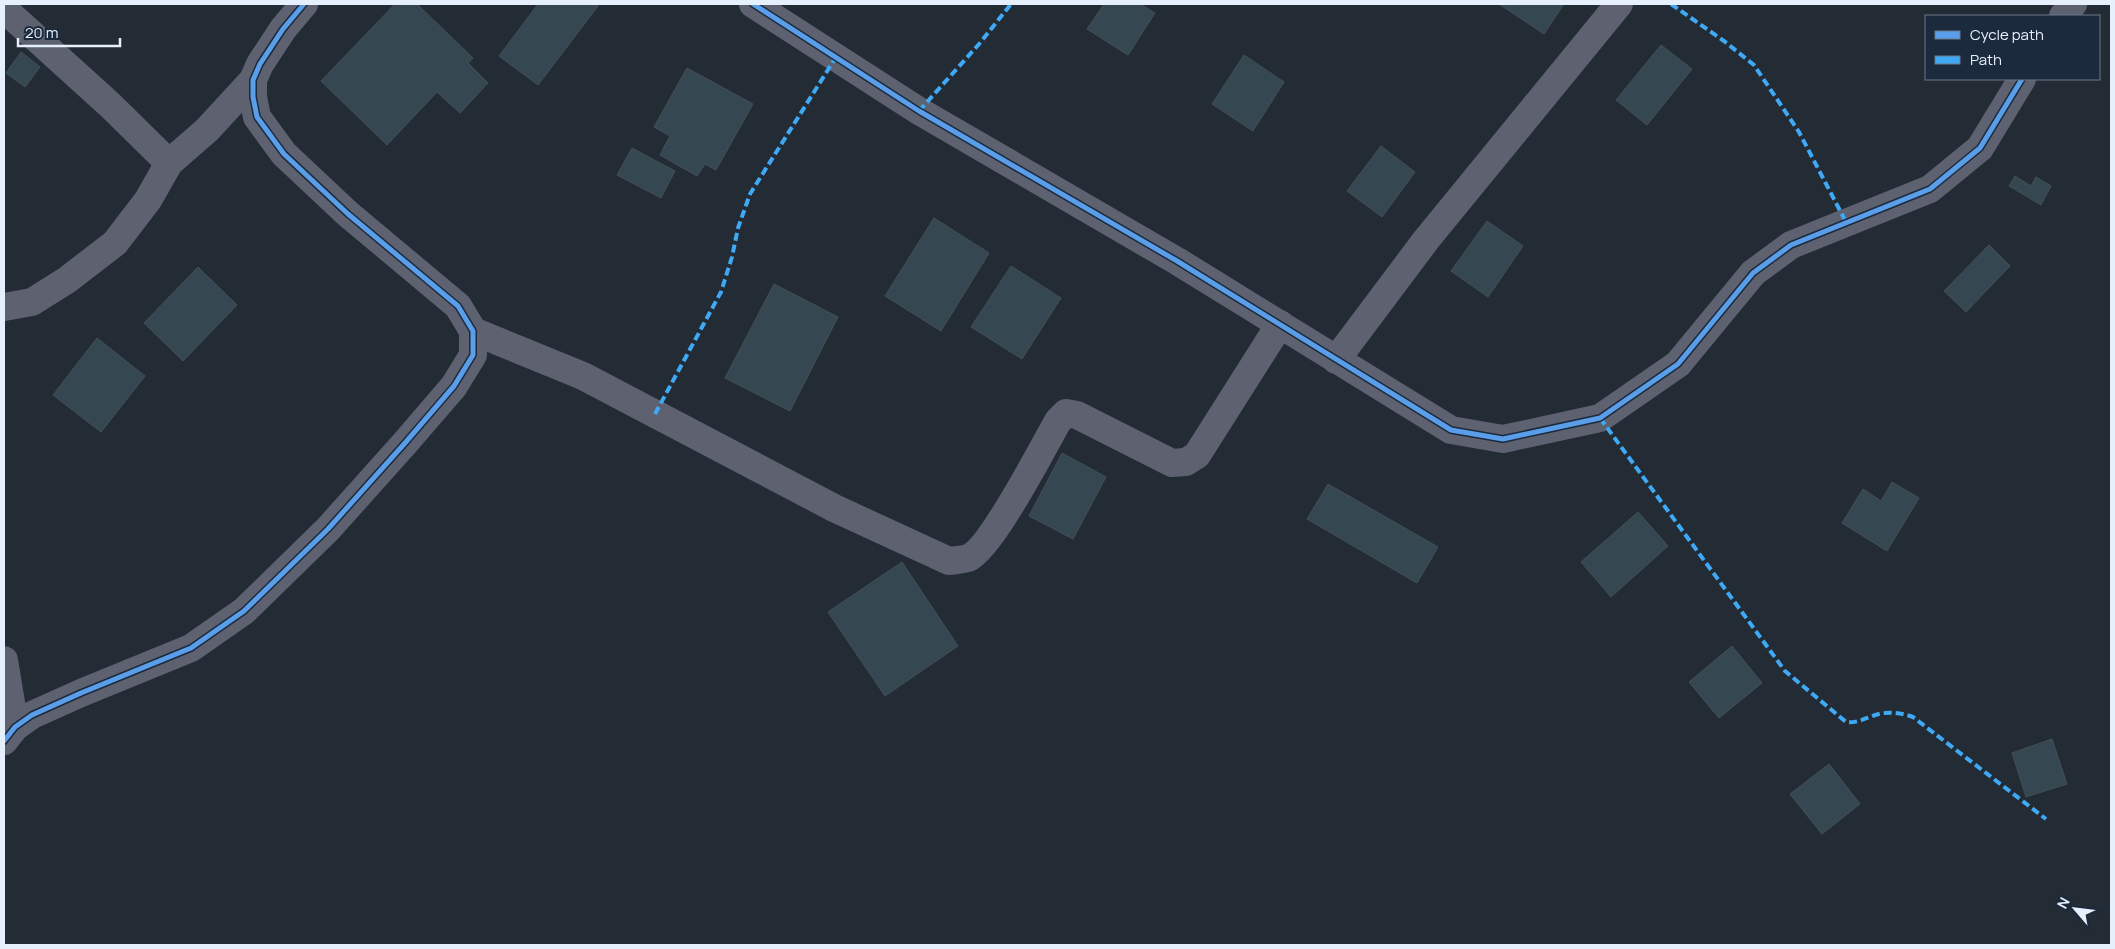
<svg xmlns="http://www.w3.org/2000/svg" width="2115" height="949" viewBox="0 0 2115 949" font-family="Manrope,sans-serif">
<style>
.building{fill:#354750;stroke:#464f56}
.lines{fill:none;stroke-linecap:round;stroke-linejoin:round}
.minor{stroke:#5d6170;stroke-width:28}
.quiet{stroke:#3fa9f5;stroke-width:4;stroke-dasharray:8 4;stroke-linecap:butt}
.cycleway-casing{stroke:#1b2a3c;stroke-width:8}
.cycleway{stroke:#5a9eea;stroke-width:5}
</style>
<rect width="100%" height="100%" fill="#232b34"/>
<g class="building">
<polygon points="395,4 417,4 473,58 468,63 488,83 460,113 437,92 387,145 321,81"/>
<polygon points="538,4 595,4 598,6 538,85 499,56"/>
<polygon points="1104,4 1140,4 1155,13 1128,55 1087,29"/>
<polygon points="1499,4 1564,4 1544,34"/>
<polygon points="1661,45 1692,69 1647,125 1616,100"/>
<polygon points="21,52 40,67 25,87 6,73"/>
<polygon points="1244,55 1284,82 1253,131 1212,104"/>
<polygon points="687,68 753,104 716,170 705,164 697,176 660,155 670,136 654,127"/>
<polygon points="1381,146 1415,172 1382,217 1347,191"/>
<polygon points="632,148 675,171 661,198 617,175"/>
<polygon points="2015,176 2031,186 2036,177 2051,186 2041,205 2009,186"/>
<polygon points="934,218 989,253 941,331 885,296"/>
<polygon points="1487,221 1523,246 1488,297 1451,271"/>
<polygon points="1989,245 2010,266 1966,312 1944,291"/>
<polygon points="1011,266 1061,298 1022,359 971,327"/>
<polygon points="198,267 237,305 183,361 144,323"/>
<polygon points="774,284 838,317 790,411 725,378"/>
<polygon points="97,338 145,376 101,432 53,395"/>
<polygon points="1062,453 1106,477 1073,539 1029,516"/>
<polygon points="1892,482 1919,498 1887,551 1842,523 1863,489 1881,501"/>
<polygon points="1328,484 1438,547 1417,583 1307,519"/>
<polygon points="1638,512 1668,546 1611,597 1581,562"/>
<polygon points="902,562 958,646 885,696 828,612"/>
<polygon points="1732,646 1762,683 1719,718 1689,682"/>
<polygon points="2052,739 2067,784 2026,797 2012,753"/>
<polygon points="1829,764 1860,804 1822,834 1790,794"/>
</g>
<g class="lines">
<g class="minor">
<polyline points="753,4 919,111 1177,261 1451,430 1503,439 1600,418 1678,364 1753,273 1791,245 1930,189 1980,148 2022,79"/>
<polyline points="4,9 110,105 169,163"/>
<polyline points="2063,16 2073,4"/>
<polyline points="4,307 32,302 67,280 115,243 148,200 169,163 207,130 253,80"/>
<path d="M 473,331 L 583,376 L 834,508 L 949,561 C 955,560 962,560 968,558 C 990,550 1044,446 1058,421 L 1066,413 L 1077,415 L 1172,463 L 1186,462 L 1197,455 L 1280,324"/>
<polyline points="1336,360 1426,240 1619,4"/>
<polyline points="4,660 15,727"/>
<polyline points="4,741 15,727 32,715 81,693 191,648 244,611 328,529 405,443 454,386 473,355 473,331 458,306 348,214 284,154 257,117 253,97 253,80 260,64 283,29 304,4"/>
</g>
<g class="quiet">
<polyline points="1671,4 1724,41 1754,65 1799,132 1847,224"/>
<polyline points="919,111 980,43 1011,4"/>
<polyline points="655,414 721,292 732,257 738,228 750,194 836,57"/>
<path d="M 1600,418 L 1785,671 L 1846,722 C 1860,724 1871,714 1885,713 C 1895,712 1904,714 1913,717 L 2046,819"/>
</g>
<defs>
<g id="cycleway">
<polyline points="753,4 919,111 1177,261 1451,430 1503,439 1600,418 1678,364 1753,273 1791,245 1930,189 1980,148 2022,79"/>
<polyline points="4,741 15,727 32,715 81,693 191,648 244,611 328,529 405,443 454,386 473,355 473,331 458,306 348,214 284,154 257,117 253,97 253,80 260,64 283,29 304,4"/>
</g>
</defs>
<use href="#cycleway" class="cycleway-casing"/>
<use href="#cycleway" class="cycleway"/>
</g>
<rect width="2115" height="949" fill="none" stroke="#e6f0fc" stroke-width="10"/>
<rect x="1925" y="15" width="175" height="65" fill="#1b2a3c" stroke="#6c7989"/>
<rect x="1935" y="31" width="25" height="8" fill="#5a9eea" stroke="#6c7989"/>
<text x="1970" y="40" font-size="15" fill="#e6f0fc">Cycle path</text>
<rect x="1935" y="56" width="25" height="8" fill="#3fa9f5" stroke="#6c7989"/>
<text x="1970" y="65" font-size="15" fill="#e6f0fc">Path</text>
<g transform="translate(2075 909) rotate(298)" stroke="#1b2a3c" stroke-width="4" paint-order="stroke">
<path d="M0-4L9 19L0 12L-9 19Z" fill="#e6f0fc"/>
<text y="-8" font-size="14" font-weight="bold" text-anchor="middle" fill="#e6f0fc">N</text>
</g>
<path d="M18 38v8h102v-8" fill="none" stroke="#e6f0fc" stroke-width="2.5"/>
<text x="25" y="38" font-size="15" fill="#e6f0fc" stroke="#1b2a3c" stroke-width="4" paint-order="stroke">20 m</text>
</svg>
